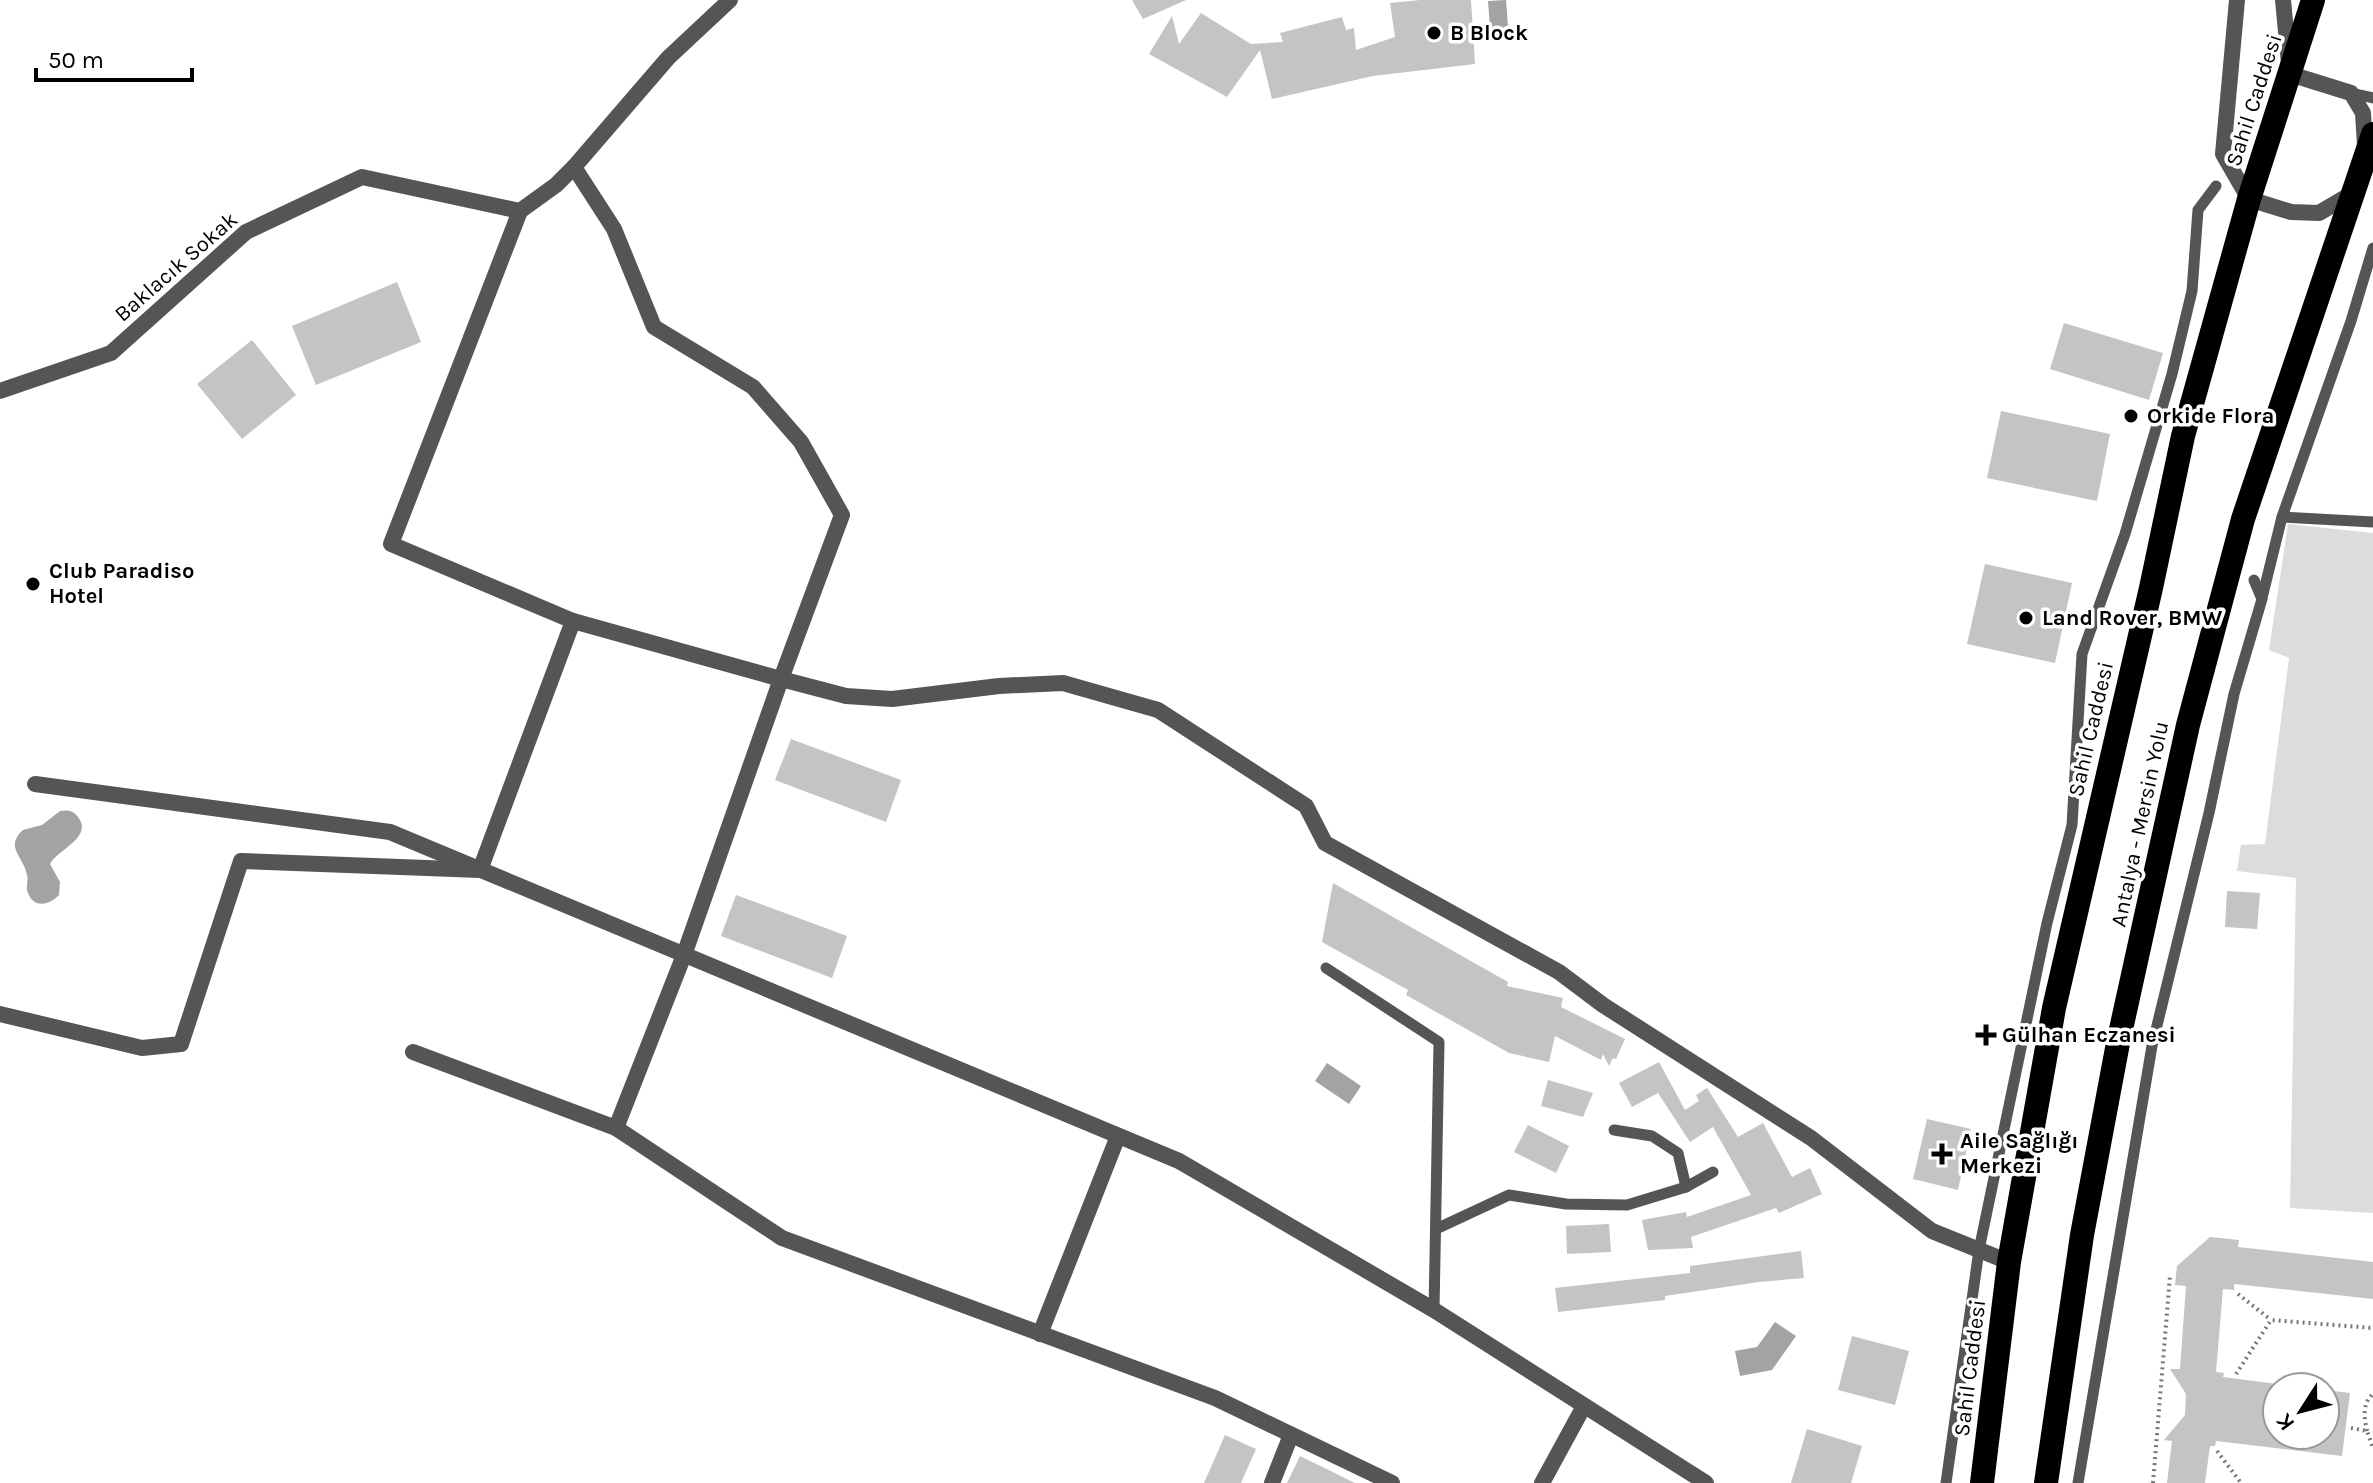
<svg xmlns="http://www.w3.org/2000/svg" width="2373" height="1483" viewBox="0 0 2373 1483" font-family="Karla,sans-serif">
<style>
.green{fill:#dcdcdc}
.water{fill:#a3a3a3}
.building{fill:#c4c4c4}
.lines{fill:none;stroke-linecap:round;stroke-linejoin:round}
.path{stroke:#777;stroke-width:4;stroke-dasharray:2 4;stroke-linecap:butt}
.lane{stroke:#555;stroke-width:11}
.street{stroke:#555;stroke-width:16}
.highway{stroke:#000;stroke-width:24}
.poi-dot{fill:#000;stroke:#fff;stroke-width:3}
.labels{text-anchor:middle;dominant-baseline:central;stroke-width:7;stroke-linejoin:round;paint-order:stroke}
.poi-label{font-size:22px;font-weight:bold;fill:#000;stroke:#fff;text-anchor:start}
.street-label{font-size:22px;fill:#000;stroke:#fff}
</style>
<rect width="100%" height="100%" fill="#fff"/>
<polygon class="green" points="2288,524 2373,533 2373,1213 2290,1208 2296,878 2237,871 2241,845 2265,844 2289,658 2269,650"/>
<g class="water">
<polygon points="1506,0 1509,40 1491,42 1488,1"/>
<path d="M 60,811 C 67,810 73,810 78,817 C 94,837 57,850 50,864 L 60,882 L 59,895 C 50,905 34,909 28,893 C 25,887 29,881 27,875 C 24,857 4,847 23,830 L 42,825 Z"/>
<polygon points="1327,1063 1361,1086 1349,1104 1315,1081"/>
<polygon points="1775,1322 1796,1336 1772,1370 1740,1376 1735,1351 1757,1347"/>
</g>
<g class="building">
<polygon points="1132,0 1186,0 1143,19"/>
<polygon points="1420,0 1471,0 1475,64 1373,76 1272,99 1260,50 1227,97 1149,54 1172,16 1179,44 1201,13 1251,44 1283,42 1280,33 1342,17 1346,30 1354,28 1356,50 1395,37 1390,3"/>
<polygon points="397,282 421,342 316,385 292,326"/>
<polygon points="2064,323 2163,353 2149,400 2050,369"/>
<polygon points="252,340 296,395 242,439 197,384"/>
<polygon points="2001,411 2110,434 2097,501 1987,478"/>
<polygon points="1985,564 2072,583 2055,663 1967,644"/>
<polygon points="791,739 901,780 886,822 775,780"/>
<polygon points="1333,883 1508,982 1507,986 1563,998 1561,1007 1625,1039 1616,1059 1613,1058 1609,1066 1603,1054 1601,1060 1555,1036 1549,1062 1509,1053 1406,995 1408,990 1322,942"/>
<polygon points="2227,891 2260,893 2257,929 2225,927"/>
<polygon points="736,895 847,936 832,978 721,936"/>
<polygon points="1659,1062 1685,1110 1699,1101 1696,1095 1707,1088 1738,1137 1763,1123 1792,1177 1810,1168 1822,1194 1779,1213 1776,1208 1691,1237 1693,1248 1648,1250 1642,1220 1686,1212 1687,1217 1751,1195 1713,1127 1690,1142 1658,1093 1632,1107 1619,1083"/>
<polygon points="1548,1080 1593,1093 1583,1117 1541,1106"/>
<polygon points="1927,1119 1971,1129 1958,1190 1913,1179"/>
<polygon points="1528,1125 1569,1146 1556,1173 1514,1152"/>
<polygon points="1609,1224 1611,1252 1567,1254 1566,1226"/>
<polygon points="2210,1237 2239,1240 2238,1247 2373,1262 2373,1299 2234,1284 2234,1290 2223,1289 2216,1372 2224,1373 2223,1377 2277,1384 2277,1435 2325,1435 2325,1390 2350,1393 2342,1456 2216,1441 2215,1446 2210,1446 2205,1483 2167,1483 2172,1441 2164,1440 2185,1415 2186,1394 2170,1369 2180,1369 2186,1286 2175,1285 2177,1266"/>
<polygon points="1801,1251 1804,1278 1759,1282 1665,1296 1665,1300 1558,1312 1555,1288 1690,1273 1690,1266"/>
<polygon points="1852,1336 1909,1351 1895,1405 1838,1390"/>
<polygon points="1807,1429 1862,1446 1851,1483 1791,1483"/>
<polygon points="1225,1435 1256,1449 1241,1483 1204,1483"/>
<polygon points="1300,1456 1355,1483 1287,1483"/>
</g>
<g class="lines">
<g class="path">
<polyline points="2238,1294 2271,1320"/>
<polyline points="2236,1374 2271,1320 2373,1328"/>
<polyline points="2351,1428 2367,1431 2373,1448"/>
<path d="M 2367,1431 C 2364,1417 2362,1404 2373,1394"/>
<polyline points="2217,1451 2241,1483"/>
<polyline points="2153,1483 2170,1276"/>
</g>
<g class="lane">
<polyline points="2351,93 2373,98"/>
<polyline points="2282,517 2373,522"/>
<polyline points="2262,598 2282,517 2351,321 2373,248"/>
<polyline points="1326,968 1439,1042 1434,1310"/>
<polyline points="1614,1130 1652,1136 1678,1153 1686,1187"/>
<polyline points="1436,1229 1509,1195 1566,1204 1627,1205 1686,1187 1713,1172"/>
<polyline points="1946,1483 1979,1250 2047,923 2072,825 2082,654 2125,534 2172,374 2192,291 2198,210 2216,186"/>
<polyline points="2078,1483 2152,1046 2209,813 2234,694 2262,599 2254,580"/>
</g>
<g class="street">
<polyline points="2237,0 2223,154 2249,199 2291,212 2319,213 2353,193"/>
<polyline points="2283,0 2290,74 2351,93 2363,113 2365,146"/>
<polyline points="574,167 614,229 654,327 753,387 801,442 842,515 781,679 846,696 892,699 999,686 1063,683 1158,710 1306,806 1325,843 1559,972 1603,1005 1811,1138 1932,1231 2009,1262"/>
<polyline points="0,391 111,353 246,232 362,177 520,211"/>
<polyline points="573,621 781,679 684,955 616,1128 782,1238 1215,1398 1392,1483"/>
<polyline points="35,784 390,832 1179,1161 1434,1310 1706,1483"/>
<polyline points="0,1014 142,1048 181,1044 241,861 480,870 573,621 391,544 520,211 556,185 574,167 668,58 730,0"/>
<polyline points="413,1052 616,1128"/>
<polyline points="1040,1334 1118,1136"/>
<polyline points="1272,1483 1291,1435"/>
<polyline points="1542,1483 1584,1406"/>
</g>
<g class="highway">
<polyline points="1982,1483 2009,1262 2054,1008 2151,588 2183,436 2249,199 2313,0"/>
<polyline points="2046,1483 2082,1235 2118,1043 2188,725 2243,519 2373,134"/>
</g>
</g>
<g class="poi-dot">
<circle cx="1434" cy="33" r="8"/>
<circle cx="2131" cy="416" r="8"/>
<circle cx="33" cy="584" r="8"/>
<circle cx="2026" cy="618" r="8"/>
<path d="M1982 1023h8v8h8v8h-8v8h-8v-8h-8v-8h8z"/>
<path d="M1938 1142h8v8h8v8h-8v8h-8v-8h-8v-8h8z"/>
</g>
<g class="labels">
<g class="poi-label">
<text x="1450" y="33">B Block</text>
<text x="2147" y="416">Orkide Flora</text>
<text x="49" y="571">Club Paradiso<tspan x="49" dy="25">Hotel</tspan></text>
<text x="2042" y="618">Land Rover, BMW</text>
<text x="2002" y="1035">Gülhan Eczanesi</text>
<text x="1960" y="1141">Aile Sağlığı<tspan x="1960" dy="25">Merkezi</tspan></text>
</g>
<g class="street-label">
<text transform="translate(2254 100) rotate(-72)">Sahil Caddesi</text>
<text transform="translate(176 267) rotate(-41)">Baklacık Sokak</text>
<text transform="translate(2091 729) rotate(-77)">Sahil Caddesi</text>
<text transform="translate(2140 824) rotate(-78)">Antalya - Mersin Yolu</text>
<text transform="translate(1970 1368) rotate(-83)">Sahil Caddesi</text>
</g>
</g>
<g transform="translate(2301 1411) rotate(234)"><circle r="38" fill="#ffffff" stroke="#999999" stroke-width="2"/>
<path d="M0-6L14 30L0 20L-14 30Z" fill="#000000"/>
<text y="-12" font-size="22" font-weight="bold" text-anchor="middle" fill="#000000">K</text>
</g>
<path d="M36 68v12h156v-12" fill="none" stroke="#000000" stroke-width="4"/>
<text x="48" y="68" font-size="24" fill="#000000" stroke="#ffffff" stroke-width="6" paint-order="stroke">50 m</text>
</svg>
